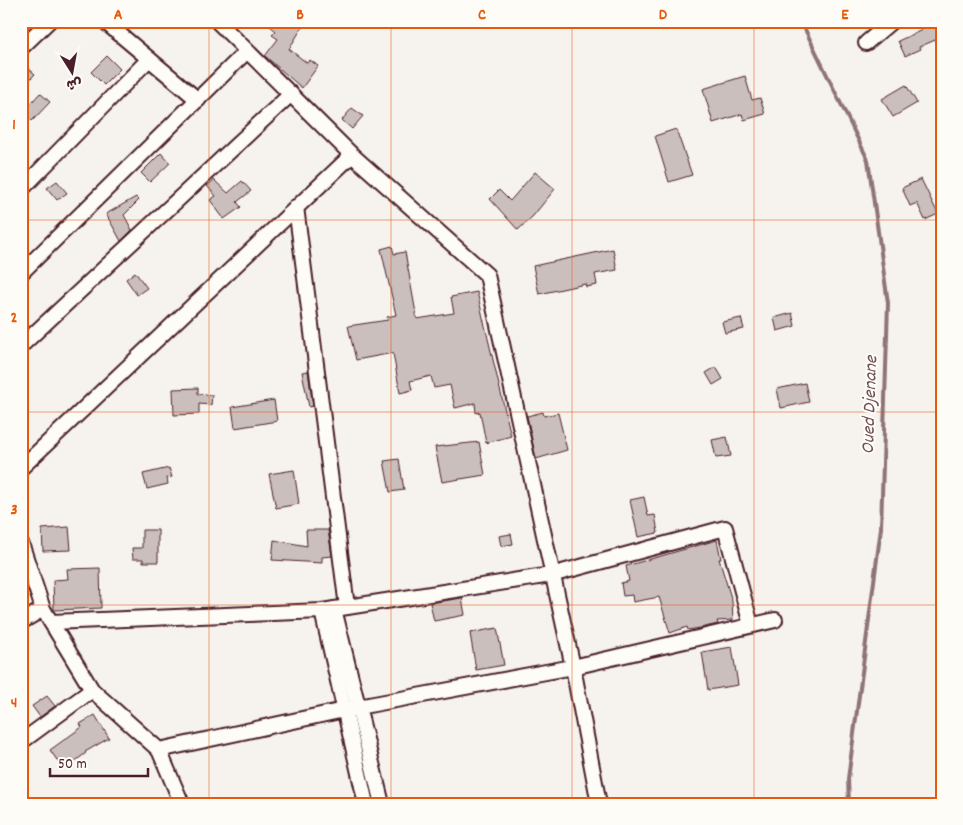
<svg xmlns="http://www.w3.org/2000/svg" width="963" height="825" viewBox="0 0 963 825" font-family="Dekko,'Playpen Sans Arabic',sans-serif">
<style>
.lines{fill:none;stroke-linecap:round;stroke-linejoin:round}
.stream{stroke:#8e7378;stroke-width:4}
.building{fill:#cbbfbe;stroke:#4a1f2b}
.minor-casing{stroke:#4a1f2b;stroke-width:18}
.minor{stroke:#fdfcf7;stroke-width:14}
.grid{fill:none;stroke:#e8590c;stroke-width:1;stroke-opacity:0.55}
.labels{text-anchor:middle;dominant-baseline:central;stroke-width:4;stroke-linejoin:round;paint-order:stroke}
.water-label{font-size:19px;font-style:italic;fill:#725058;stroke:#fdfcf7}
.neatline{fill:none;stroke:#e8590c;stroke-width:2}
.grid-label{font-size:16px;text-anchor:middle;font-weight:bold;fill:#e8590c}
</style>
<rect width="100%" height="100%" fill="#f6f3ef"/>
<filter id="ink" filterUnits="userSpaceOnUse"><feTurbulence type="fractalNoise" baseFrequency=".02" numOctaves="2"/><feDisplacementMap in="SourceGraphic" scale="10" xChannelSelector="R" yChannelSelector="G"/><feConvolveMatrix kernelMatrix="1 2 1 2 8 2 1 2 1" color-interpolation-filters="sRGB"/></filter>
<g filter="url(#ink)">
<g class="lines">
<polyline class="stream" points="801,21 868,160 888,303 881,528 848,779 849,804"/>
</g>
<g class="building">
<polygon points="264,21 306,21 289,49 307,63 310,60 318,66 302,88 265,56 278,39 272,35 276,31"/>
<polygon points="929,21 942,21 942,37 919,47 920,49 905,56 898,41 922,30 920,25"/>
<polygon points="107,56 120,69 104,85 91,72"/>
<polygon points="21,62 35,74 21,89"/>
<polygon points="745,76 752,100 760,98 765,114 744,120 742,114 713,123 703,89"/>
<polygon points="906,85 917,103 893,117 882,99"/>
<polygon points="40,93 50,102 32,121 23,112"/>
<polygon points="352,108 363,116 352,129 342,120"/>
<polygon points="676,129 692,175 669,182 655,136"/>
<polygon points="161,153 170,163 150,182 141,173"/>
<polygon points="535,172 555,189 533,216 518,230 490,199 499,190 510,201"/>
<polygon points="921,179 938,214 925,220 917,203 910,206 902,188"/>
<polygon points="214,180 228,193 242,181 251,191 237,202 241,207 224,219 210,200 216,196 207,186"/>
<polygon points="57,181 67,193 57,200 47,188"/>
<polygon points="136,197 139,200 124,215 132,230 121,241 106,214"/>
<polygon points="392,246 394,254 405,252 417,319 454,313 451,297 477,292 511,436 486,443 480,412 476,413 475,403 455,408 450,385 434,388 431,376 410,381 412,390 400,393 393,353 356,360 348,326 388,320 387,317 396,315 381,249"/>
<polygon points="613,249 617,270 595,274 597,285 586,287 585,284 539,294 533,266"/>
<polygon points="135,272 147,288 137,295 126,279"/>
<polygon points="792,313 795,326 777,331 774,318"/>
<polygon points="741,318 744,329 725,333 722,322"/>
<polygon points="716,367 723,379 713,385 706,373"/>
<polygon points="308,371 313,406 309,407 302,372"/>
<polygon points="805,383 809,402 781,408 777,389"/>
<polygon points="198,388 198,394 212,395 211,405 199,404 199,414 174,415 173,389"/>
<polygon points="274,400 277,421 235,428 232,407"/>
<polygon points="543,412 544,416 558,413 567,450 536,459 527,416"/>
<polygon points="727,437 731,456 716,458 712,440"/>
<polygon points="479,442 485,475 442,482 435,447"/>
<polygon points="399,459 404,490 390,492 384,461"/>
<polygon points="169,468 172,477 167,478 168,484 147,489 143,474"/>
<polygon points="294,470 299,504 276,508 269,474"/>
<polygon points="644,497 648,516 655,515 658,533 638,537 630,500"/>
<polygon points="69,527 71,550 43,551 42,529"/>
<polygon points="142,530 158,530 158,562 143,562 143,559 133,559 132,548 142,548"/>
<polygon points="306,530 328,530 332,556 322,557 322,563 272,560 274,540 307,546"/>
<polygon points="511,534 513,544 501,546 499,536"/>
<polygon points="717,540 721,559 719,559 732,601 733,620 717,621 718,624 700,628 688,630 687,627 670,633 659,597 633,602 632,595 623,596 621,583 629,581 626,566"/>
<polygon points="100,568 101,608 54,610 53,580 68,579 67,569"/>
<polygon points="462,598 465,615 434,621 430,603"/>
<polygon points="497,628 504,665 476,670 470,633"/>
<polygon points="732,647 738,685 708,690 702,652"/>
<polygon points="47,696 55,706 40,717 32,706"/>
<polygon points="95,715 109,738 85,752 86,753 70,765 67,761 61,766 50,750 82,727 80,724"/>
</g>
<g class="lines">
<defs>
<g id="minor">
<polyline points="104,21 198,100"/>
<polyline points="217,21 352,155 487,275 573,667 599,804"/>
<polyline points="866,43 892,21"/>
<polyline points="21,48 49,21"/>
<polyline points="21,190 149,59"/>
<polyline points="296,207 347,607"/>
<polyline points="21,273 247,51"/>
<polyline points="21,346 291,94"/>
<polyline points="21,468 352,155"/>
<polyline points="21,543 43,609 92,690 159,750 182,804"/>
<polyline points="334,609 382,804"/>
<polyline points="322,611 366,804"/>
<polyline points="21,622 43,609"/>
<polyline points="51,622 322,611 551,575 725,528 751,625"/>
<polyline points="21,742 92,690"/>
<polyline points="159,750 358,707 573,667 775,620"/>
</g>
</defs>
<use href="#minor" class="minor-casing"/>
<use href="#minor" class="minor"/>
</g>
</g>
<path class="grid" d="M 209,21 L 209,804M 391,21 L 391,804M 572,21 L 572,804M 754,21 L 754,804M 21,220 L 942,220M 21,412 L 942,412M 21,605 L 942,605"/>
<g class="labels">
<g class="water-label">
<text transform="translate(871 405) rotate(-88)">Oued Djenane</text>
</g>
</g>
<rect width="963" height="825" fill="none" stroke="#fdfcf7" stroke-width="55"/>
<g transform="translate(72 72) rotate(169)" stroke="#fdfcf7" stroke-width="4" paint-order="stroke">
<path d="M0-4L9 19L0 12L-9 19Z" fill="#4a1f2b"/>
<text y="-8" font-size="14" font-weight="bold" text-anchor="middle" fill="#4a1f2b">ش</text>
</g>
<path d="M50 768v8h98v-8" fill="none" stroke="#4a1f2b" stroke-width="2.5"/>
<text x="58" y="768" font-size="15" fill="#4a1f2b" stroke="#fdfcf7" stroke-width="4" paint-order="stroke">50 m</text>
<rect x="28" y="28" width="908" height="770" class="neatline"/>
<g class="grid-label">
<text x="118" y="19">A</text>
<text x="300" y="19">B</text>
<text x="482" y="19">C</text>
<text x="663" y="19">D</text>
<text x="845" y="19">E</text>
<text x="14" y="129">1</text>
<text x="14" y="322">2</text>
<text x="14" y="514">3</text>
<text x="14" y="707">4</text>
</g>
</svg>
